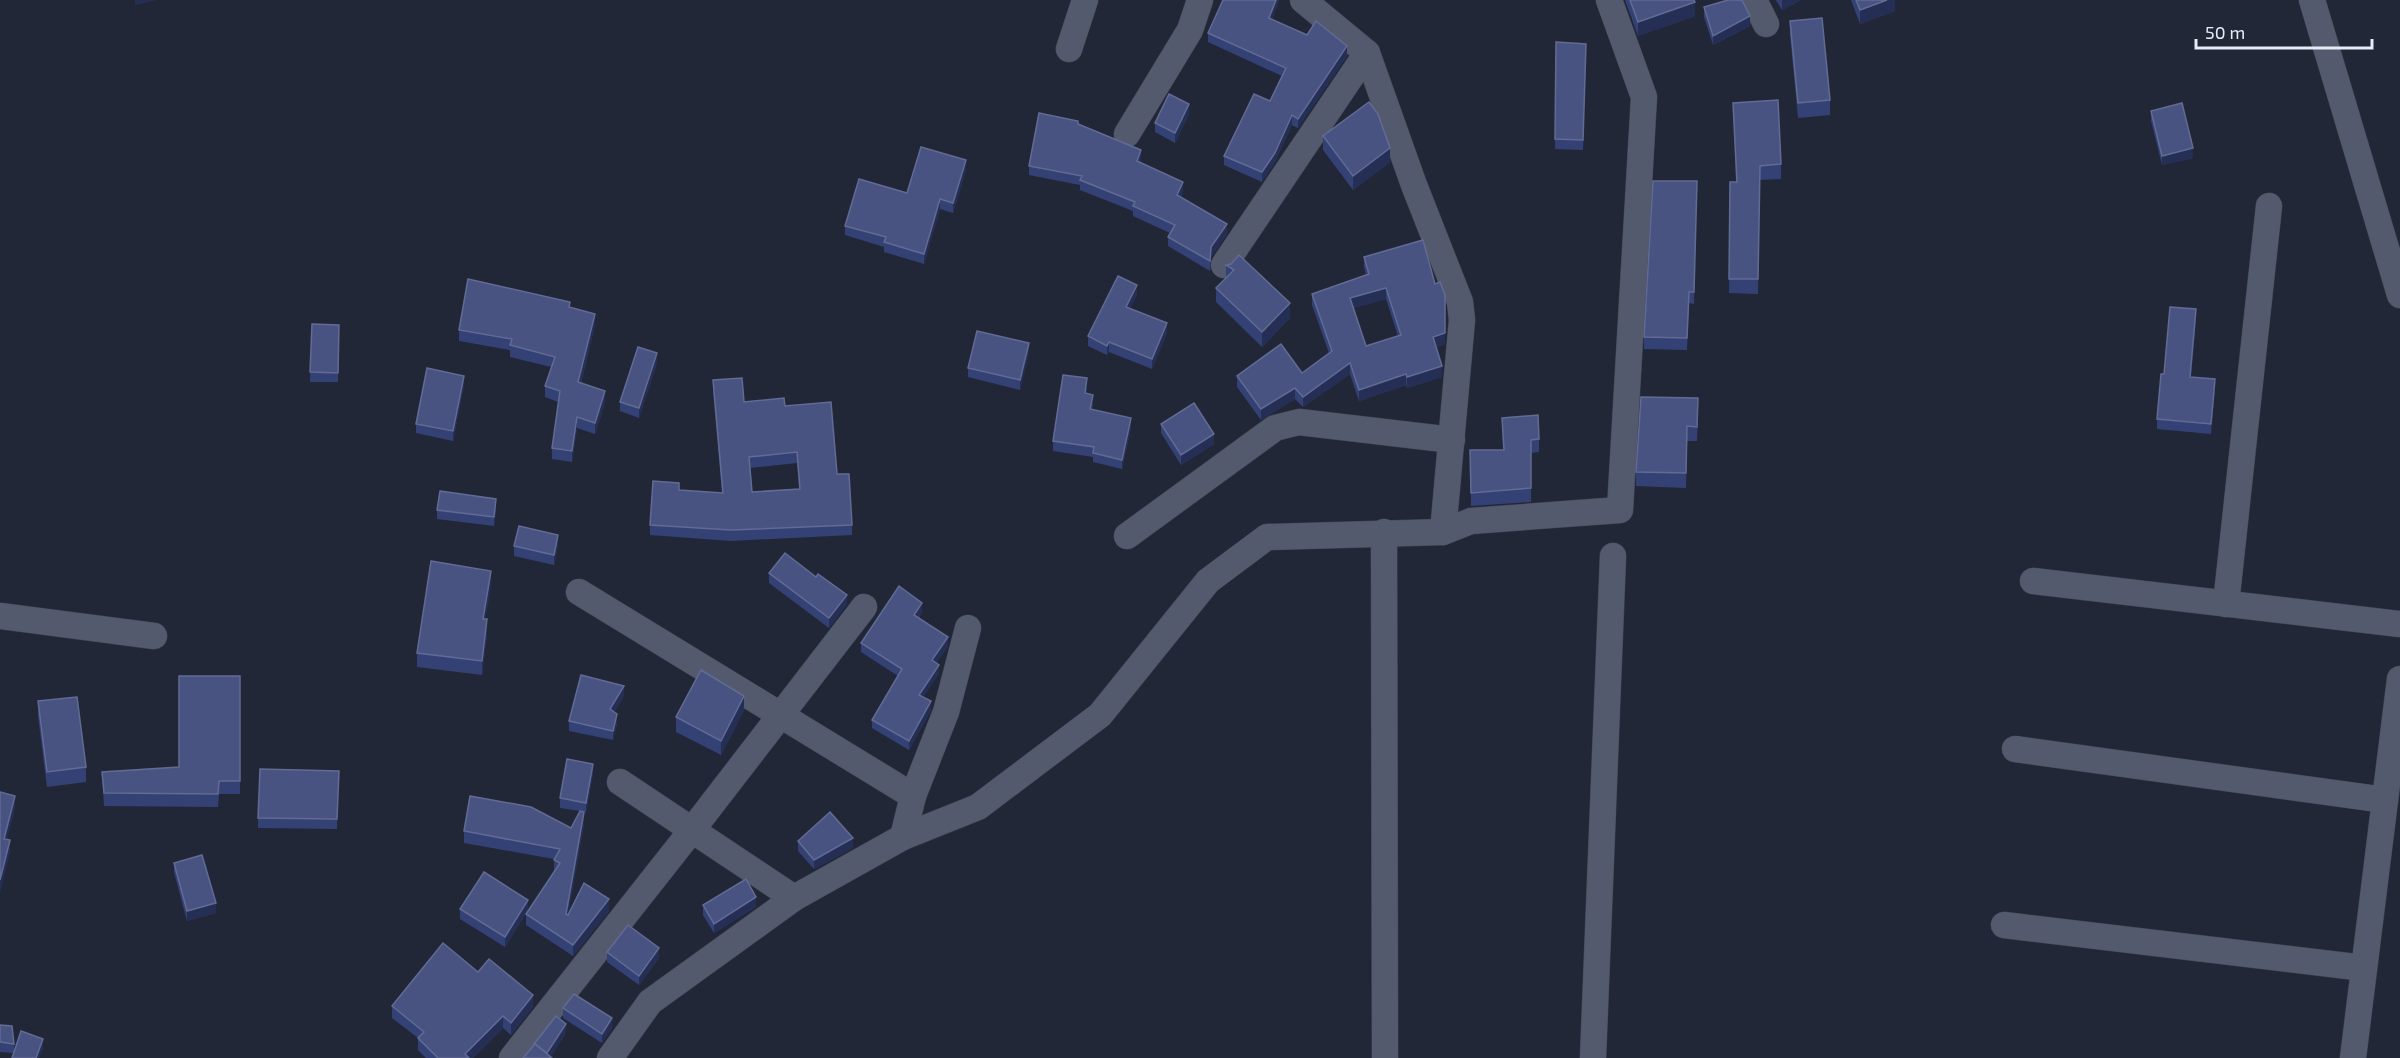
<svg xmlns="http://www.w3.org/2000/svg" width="2400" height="1058" viewBox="0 0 2400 1058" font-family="'Exo 2',sans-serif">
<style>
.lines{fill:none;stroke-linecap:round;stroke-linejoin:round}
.minor-casing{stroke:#414553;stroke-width:27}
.minor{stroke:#545a6d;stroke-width:26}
.wall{fill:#344174;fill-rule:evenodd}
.shaded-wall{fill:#252f56}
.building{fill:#485382;stroke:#616b94;stroke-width:1.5;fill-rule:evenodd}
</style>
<rect width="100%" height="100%" fill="#222738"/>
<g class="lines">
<defs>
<g id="minor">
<polyline points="1303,0 1367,53 1414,185 1460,302 1462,320 1443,532"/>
<polyline points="1754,0 1766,24"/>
<polyline points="2312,0 2400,295"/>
<polyline points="1069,49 1085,0"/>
<polyline points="1127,134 1190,30 1200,0"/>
<polyline points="1224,265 1367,53"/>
<polyline points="1384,532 1385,1058"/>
<polyline points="1127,536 1275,428 1299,422 1452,440"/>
<polyline points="2033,581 2400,624"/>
<polyline points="579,592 913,796"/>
<polyline points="2226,604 2269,206"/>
<polyline points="0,616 154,636"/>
<polyline points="2015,749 2385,800"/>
<polyline points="620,782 794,898"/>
<polyline points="903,837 913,796 946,712 968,628"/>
<polyline points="2004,925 2364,968"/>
<polyline points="512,1058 692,830 864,607"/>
<polyline points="610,1058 650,1002 794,898 903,837 978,807 1100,715 1208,581 1267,537 1443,532 1471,521 1620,510 1644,97 1609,0"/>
<polyline points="1593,1058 1613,556"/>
<polyline points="2353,1058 2400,679"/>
</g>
</defs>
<use href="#minor" class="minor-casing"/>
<use href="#minor" class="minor"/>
</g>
<g class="wall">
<polygon points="1222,0 1279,0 1272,19 1347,56 1298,128 1292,125 1275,162 1262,182 1224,165 1224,156 1270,101 1282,76 1208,42 1208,33 1222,2"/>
<polygon points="1625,0 1694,0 1695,16 1638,36"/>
<polygon points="1776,0 1801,0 1782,10"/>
<polygon points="1851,0 1895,0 1895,11 1860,24"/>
<polygon points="1704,7 1750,26 1713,45 1704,17"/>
<polygon points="1790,21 1830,100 1830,115 1798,118 1790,35"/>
<polygon points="1556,42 1586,44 1583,150 1555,149"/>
<polygon points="1733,103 1781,164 1781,179 1760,180 1758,294 1729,293 1730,182 1736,182"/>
<polygon points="2151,111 2193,158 2162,165 2151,121"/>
<polygon points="1189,114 1175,143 1155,132 1155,123"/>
<polygon points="1078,125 1141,160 1140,162 1183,192 1181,197 1227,234 1211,257 1210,271 1168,246 1168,237 1170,233 1133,216 1133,211 1080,190 1080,185 1029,175 1029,166"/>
<polygon points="1323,136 1390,162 1353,190 1323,150"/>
<polygon points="966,170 953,213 940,209 924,264 884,252 884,247 845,235 845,226 907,193"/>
<polygon points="1697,181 1694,304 1689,303 1687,350 1644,349 1644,337"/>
<path d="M 1364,257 L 1445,344 L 1436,347 L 1442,377 L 1407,388 L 1406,385 L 1359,401 L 1350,374 L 1303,407 L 1295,399 L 1261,420 L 1237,387 L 1237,376 L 1302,373 L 1329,353 L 1312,305 L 1312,294 L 1366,275 L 1364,267 ZM 1386,299 L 1398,336 L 1366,346 L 1353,308 Z"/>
<polygon points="1231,264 1290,318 1262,347 1216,302 1216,288 1226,278 1226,265"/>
<polygon points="1137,295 1130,308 1167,333 1152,369 1109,352 1107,355 1088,346 1088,336"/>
<polygon points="570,308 595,325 581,383 605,403 595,434 577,428 572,462 552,459 552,448 558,402 545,397 545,386 551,367 510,357 510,350 459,341 459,330"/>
<polygon points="2196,319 2191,377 2215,389 2211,434 2157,429 2157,419 2164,374"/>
<polygon points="312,324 339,325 338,382 310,382"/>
<polygon points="1029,353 1020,390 968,377 968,368"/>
<polygon points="657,363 639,418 620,411 620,402"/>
<path d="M 713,380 L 744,402 L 785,406 L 837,474 L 852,525 L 852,535 L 731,541 L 650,535 L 650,525 L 722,493 L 713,391 ZM 797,463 L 799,489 L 752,492 L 750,468 Z"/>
<polygon points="464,385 453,441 416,433 416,424"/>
<polygon points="1087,388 1086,393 1093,404 1092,409 1131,428 1122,469 1093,462 1093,457 1053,451 1053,441"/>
<polygon points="1698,412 1697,441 1687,441 1686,488 1636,486 1636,472"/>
<polygon points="1502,418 1539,439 1539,452 1531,453 1531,502 1471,506 1470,450 1503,450"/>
<polygon points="1161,424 1214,444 1181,465 1161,433"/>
<polygon points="496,509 494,526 437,519 437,510"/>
<polygon points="558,544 554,565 514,556 514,546"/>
<polygon points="769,573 847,604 829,628 769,583"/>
<polygon points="491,586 485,619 487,634 482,675 417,667 417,653"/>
<polygon points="922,612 919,617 948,646 936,663 939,673 923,697 931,710 909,750 872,728 872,720 898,676 861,652 861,643"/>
<polygon points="240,676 240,794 219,794 218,807 104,806 102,772 179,767"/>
<polygon points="624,696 614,712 617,724 613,740 569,731 569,721"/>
<polygon points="38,701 86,767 86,782 47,787 38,716"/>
<polygon points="744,710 721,755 676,732 676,717"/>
<polygon points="339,771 337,829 258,828 258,818"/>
<polygon points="593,773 586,812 584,812 584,824 568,915 609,911 573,956 526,925 526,914 554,872 554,859 464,843 464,831 571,828 580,811 560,808 560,798"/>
<polygon points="798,841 853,848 814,869 798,851"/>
<polygon points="174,863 216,913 187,921 174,872"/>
<polygon points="703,905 756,907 714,933 703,915"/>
<polygon points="460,909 528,910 505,947 460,919"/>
<polygon points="607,952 659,958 639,985 607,962"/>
<polygon points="478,972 533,1007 511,1035 503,1028 473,1058 426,1058 418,1050 418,1038 392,1018 392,1006"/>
<polygon points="563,1008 612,1028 602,1043 563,1018"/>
<polygon points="0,1025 14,1044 14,1051 43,1049 13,1053 0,1052"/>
</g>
<g class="shaded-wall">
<polygon points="135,0 157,0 135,5"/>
<polygon points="1276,0 1279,0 1269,27 1269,18"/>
<polygon points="1782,0 1801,0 1782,10"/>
<polygon points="1887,0 1895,0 1895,11 1860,24 1860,10"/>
<polygon points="1695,2 1695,16 1638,36 1638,22"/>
<polygon points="1750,16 1750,26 1713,45 1713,36"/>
<polygon points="1347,46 1347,56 1298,128 1298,119"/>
<polygon points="1189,104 1189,114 1175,143 1175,133"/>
<polygon points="1292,115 1292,125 1275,162 1262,182 1262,172"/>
<polygon points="1390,148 1390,162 1353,190 1353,176"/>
<polygon points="2193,148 2193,158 2162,165 2162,156"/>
<polygon points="1141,150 1141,160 1137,171 1137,161"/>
<polygon points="966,160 966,170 953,213 953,203"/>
<polygon points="1183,182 1183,192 1177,205 1177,195"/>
<polygon points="940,199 940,209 924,264 924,254"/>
<polygon points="1227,224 1227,234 1211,257 1210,271 1211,247"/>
<polygon points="1137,285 1137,295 1126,317 1126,307"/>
<polygon points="1386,288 1386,299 1350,309 1350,298"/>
<polygon points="1445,295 1445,344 1433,348 1433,337"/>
<polygon points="1290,303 1290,318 1262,347 1262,332"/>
<polygon points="2196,309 2196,319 2190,387 2190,377"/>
<polygon points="595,314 595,325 578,393 578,382"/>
<polygon points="1167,323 1167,333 1152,369 1152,359"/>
<polygon points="1109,342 1109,352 1107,355 1107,346"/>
<polygon points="1029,343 1029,353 1020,390 1020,380"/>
<polygon points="657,353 657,363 639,418 639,408"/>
<polygon points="1350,363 1350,374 1303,407 1303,397"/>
<polygon points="1442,366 1442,377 1407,388 1407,377"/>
<polygon points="1406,374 1406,385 1359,401 1359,390"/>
<polygon points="464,376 464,385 453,441 453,431"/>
<polygon points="2215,379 2215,389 2211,434 2211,424"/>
<polygon points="1295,388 1295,399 1261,420 1261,409"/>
<polygon points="605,391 605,403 595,434 595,423"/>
<polygon points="577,417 577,428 572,462 572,451"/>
<polygon points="1131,418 1131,428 1122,469 1122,460"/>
<polygon points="1214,434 1214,444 1181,465 1181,455"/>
<polygon points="496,499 496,509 494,526 494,517"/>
<polygon points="558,535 558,544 554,565 554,555"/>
<polygon points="491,571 491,586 483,633 483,619"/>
<polygon points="847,595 847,604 829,628 829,618"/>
<polygon points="922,603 922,612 914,623 914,615"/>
<polygon points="487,619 487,634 482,675 482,661"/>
<polygon points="948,637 948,646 932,669 932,660"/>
<polygon points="939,665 939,673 919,703 919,695"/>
<polygon points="624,686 624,696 610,719 610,709"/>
<polygon points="744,696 744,710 721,755 721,741"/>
<polygon points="931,701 931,710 909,750 909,741"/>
<polygon points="617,714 617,724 613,740 613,731"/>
<polygon points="593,764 593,773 586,812 586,803"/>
<polygon points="15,796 15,809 4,852 4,839"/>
<polygon points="584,812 584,824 566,926 566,914"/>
<polygon points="853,838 853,848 814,869 814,860"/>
<polygon points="10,840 10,853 0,893 0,880"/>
<polygon points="756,897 756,907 714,933 714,924"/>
<polygon points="609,899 609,911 573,956 573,945"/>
<polygon points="528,900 528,910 505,947 505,937"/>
<polygon points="216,903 216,913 187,921 187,911"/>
<polygon points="659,948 659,958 639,985 639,976"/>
<polygon points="533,995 533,1007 511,1035 511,1023"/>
<polygon points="503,1016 503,1028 473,1058 465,1058 465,1054"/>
<polygon points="612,1018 612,1028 602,1043 602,1034"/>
<polygon points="566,1024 566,1034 550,1058 546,1054"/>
<polygon points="43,1039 43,1049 39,1058 36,1058"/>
</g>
<g class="building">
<polygon points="1223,0 1276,0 1269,18 1307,35 1316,21 1347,46 1298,119 1292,115 1275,153 1262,172 1224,156 1254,94 1270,101 1286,68 1208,33"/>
<polygon points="1630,0 1694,0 1695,2 1638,22"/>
<polygon points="1728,0 1742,0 1750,16 1713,36 1704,7"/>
<polygon points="1856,0 1887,0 1860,10"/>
<polygon points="1822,18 1830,100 1798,103 1790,21"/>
<polygon points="1556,42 1586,44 1583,140 1555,139"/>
<polygon points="1169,94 1189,104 1175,133 1155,123"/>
<polygon points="1778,100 1781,164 1760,166 1758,279 1729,279 1730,182 1737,182 1733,103"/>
<polygon points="1369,102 1378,114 1390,148 1353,176 1323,136"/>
<polygon points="2182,103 2193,148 2162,156 2151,111"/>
<polygon points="1039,113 1078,121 1078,124 1141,150 1137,161 1183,182 1177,195 1227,224 1211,247 1210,261 1168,237 1175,225 1133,206 1135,202 1080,180 1082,176 1029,166"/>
<polygon points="921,147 966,160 953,203 940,199 924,254 884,242 886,237 845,226 859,179 907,193"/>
<polygon points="1653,181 1697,181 1694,292 1689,292 1687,338 1644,337"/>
<path d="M 1423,240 L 1435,284 L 1440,282 L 1445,295 L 1445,333 L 1433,337 L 1442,366 L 1407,377 L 1406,374 L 1359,390 L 1350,363 L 1303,397 L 1295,388 L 1261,409 L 1237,376 L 1281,344 L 1302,373 L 1332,351 L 1312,294 L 1369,274 L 1364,257 ZM 1386,288 L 1401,335 L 1366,346 L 1350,298 Z"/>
<polygon points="1239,255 1290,303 1262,332 1216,288 1234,270 1226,265 1231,264"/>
<polygon points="1118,276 1137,285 1126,307 1167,323 1152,359 1109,342 1107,346 1088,336"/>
<polygon points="468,279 570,302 569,307 595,314 578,382 605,391 595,423 577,417 572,451 552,448 560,391 545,386 555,357 510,345 512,339 459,330"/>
<polygon points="2170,307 2196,309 2190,377 2215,379 2211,424 2157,419 2161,374 2164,374"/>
<polygon points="312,324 339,325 338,373 310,372"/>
<polygon points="977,331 1029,343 1020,380 968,368"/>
<polygon points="638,347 657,353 639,408 620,402"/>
<polygon points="427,368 464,376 453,431 416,424"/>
<polygon points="1063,375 1087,378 1085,393 1093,395 1090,409 1131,418 1122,460 1093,453 1094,447 1053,441"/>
<path d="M 742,378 L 744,402 L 784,398 L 785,406 L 831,402 L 837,474 L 849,474 L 852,525 L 731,530 L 650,525 L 653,481 L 679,483 L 679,490 L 723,493 L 713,380 ZM 797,452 L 800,489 L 752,492 L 749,457 Z"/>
<polygon points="1641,397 1698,398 1697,427 1687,426 1686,473 1636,472"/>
<polygon points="1194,403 1214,434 1181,455 1161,424"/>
<polygon points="1538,415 1539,439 1531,440 1531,488 1471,493 1470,450 1504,450 1502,418"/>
<polygon points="440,491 496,499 494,517 437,510"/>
<polygon points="519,526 558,535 554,555 514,546"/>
<polygon points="785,553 816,577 818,574 847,595 829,618 769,573"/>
<polygon points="431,561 491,571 483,619 487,619 482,661 417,653"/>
<polygon points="899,586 922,603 914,615 948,637 932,660 939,665 919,695 931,701 909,741 872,720 902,669 861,643"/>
<polygon points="701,670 744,696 721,741 676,717"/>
<polygon points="581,675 624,686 610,709 617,714 613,731 569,721"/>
<polygon points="179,676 240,676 240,781 219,781 218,794 104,793 102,772 179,767"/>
<polygon points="77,697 86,767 47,772 38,701"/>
<polygon points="567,759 593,764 586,803 560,798"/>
<polygon points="260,769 339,771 337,819 258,818"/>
<polygon points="0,792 15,796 4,839 10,840 0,880"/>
<polygon points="470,796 531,807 571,828 580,811 584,812 566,914 568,915 584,883 609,899 573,945 526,914 560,863 554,860 560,849 464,831"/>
<polygon points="830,812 853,838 814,860 798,841"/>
<polygon points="202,855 216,903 187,911 174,863"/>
<polygon points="484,872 528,900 505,937 460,909"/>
<polygon points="746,879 756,897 714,924 703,905"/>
<polygon points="628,925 659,948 639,976 607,952"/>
<polygon points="443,943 478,972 489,959 533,995 511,1023 503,1016 465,1054 469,1058 438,1058 418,1038 424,1032 392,1006"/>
<polygon points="574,994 612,1018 602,1034 563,1008"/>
<polygon points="556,1016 566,1024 547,1053 535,1044 534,1044"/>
<polygon points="0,1025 12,1026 14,1044 0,1042"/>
<polygon points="21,1031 43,1039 36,1058 12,1058"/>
<polygon points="535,1044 552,1058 523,1058"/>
</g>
<path d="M2196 39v9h176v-9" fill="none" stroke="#e7ebf6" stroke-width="3"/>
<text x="2205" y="39" font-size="18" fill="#e7ebf6" stroke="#222738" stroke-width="4.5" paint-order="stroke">50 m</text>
</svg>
